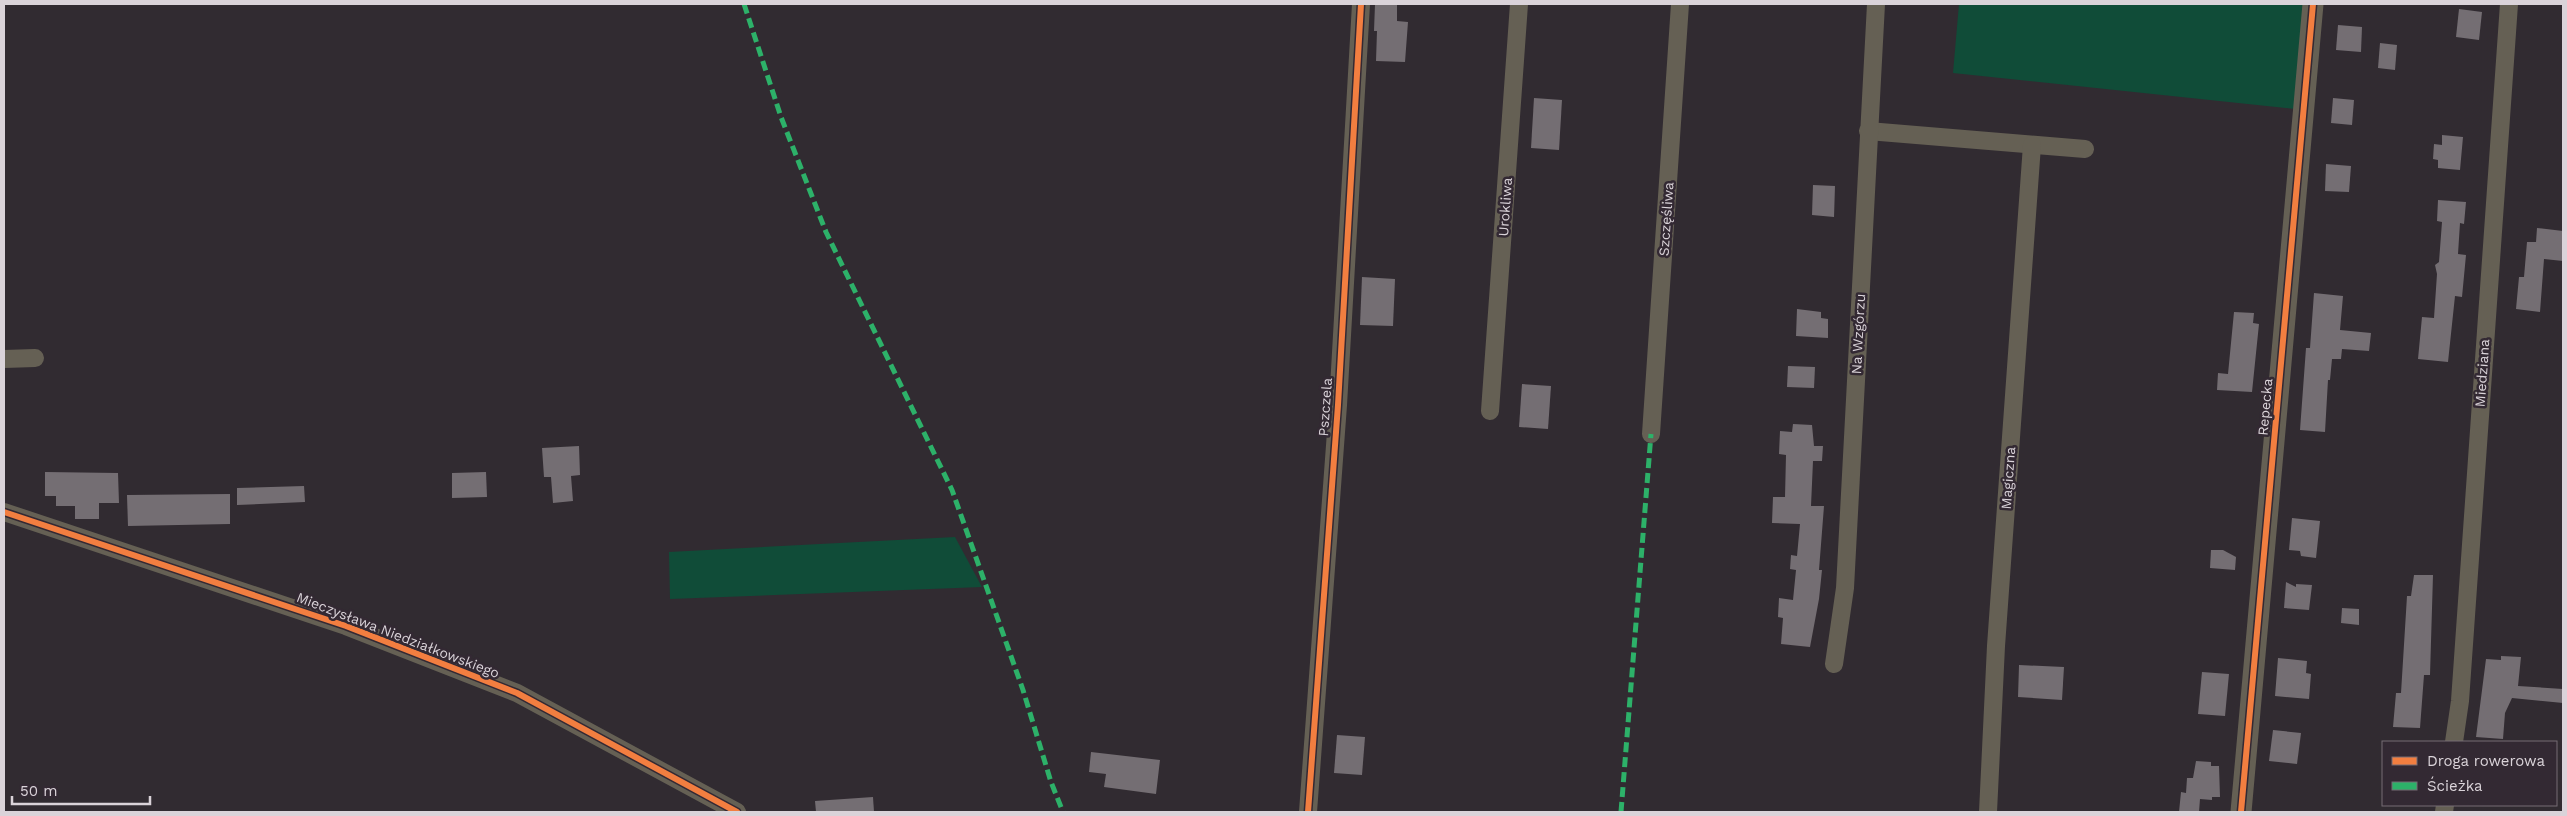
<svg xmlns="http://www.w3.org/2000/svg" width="2567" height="816" viewBox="0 0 2567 816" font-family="'Work Sans',sans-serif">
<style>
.green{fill:#104c38}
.building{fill:#746e73}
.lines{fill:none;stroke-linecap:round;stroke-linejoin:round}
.minor{stroke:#656054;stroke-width:18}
.tertiary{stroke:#656054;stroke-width:21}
.quiet{stroke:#2db169;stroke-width:5;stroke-dasharray:10 5;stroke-linecap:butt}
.cycleway-casing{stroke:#332933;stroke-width:9}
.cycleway{stroke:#f27e40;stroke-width:6}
.labels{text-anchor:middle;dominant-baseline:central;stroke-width:5;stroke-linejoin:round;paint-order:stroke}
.street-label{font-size:14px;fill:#dad3d9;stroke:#332933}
</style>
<rect width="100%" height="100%" fill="#312b31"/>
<g class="green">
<polygon points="1959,4 2305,4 2295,109 1953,73"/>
<polygon points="955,537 982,587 670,599 669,552"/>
</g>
<g class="building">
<polygon points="1375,4 1397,4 1397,21 1408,22 1405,62 1376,61 1377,31 1374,31"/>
<polygon points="2459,9 2482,12 2479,40 2456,37"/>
<polygon points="2338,25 2362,27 2361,52 2336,50"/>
<polygon points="2380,43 2397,45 2395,70 2378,68"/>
<polygon points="1534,98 1562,100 1559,150 1531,148"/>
<polygon points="2333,98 2354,100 2352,125 2331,123"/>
<polygon points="2442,135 2463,137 2460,170 2438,168 2438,160 2433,159 2434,144 2442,145"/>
<polygon points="2326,164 2351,166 2349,192 2325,191"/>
<polygon points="1813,185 1835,186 1834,217 1812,215"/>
<polygon points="2438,200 2466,202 2464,224 2460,223 2458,254 2466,255 2462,297 2455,296 2448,362 2418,359 2422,317 2434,318 2437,274 2435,265 2439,262 2442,222 2437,221"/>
<polygon points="2537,228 2563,231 2563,261 2544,259 2540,312 2516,309 2519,277 2524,277 2527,242 2536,242"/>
<polygon points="1362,277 1395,279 1393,326 1360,325"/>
<polygon points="2314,293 2343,296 2340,330 2371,333 2369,351 2342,349 2341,359 2332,359 2330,380 2328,380 2325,432 2300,430 2306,348 2310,348"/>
<polygon points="1797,309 1821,312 1821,318 1828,319 1828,338 1796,336"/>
<polygon points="2234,312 2254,313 2253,323 2259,324 2252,392 2217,390 2218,373 2228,374"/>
<polygon points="1788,366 1815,367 1814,388 1787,387"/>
<polygon points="1522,384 1551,386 1548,429 1519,427"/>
<polygon points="1793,424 1812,425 1814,446 1823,446 1822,461 1813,461 1811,506 1824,506 1819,570 1822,570 1819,599 1810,647 1781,644 1783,618 1778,617 1779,598 1793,600 1796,570 1790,569 1791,555 1797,556 1800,524 1772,523 1773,497 1785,497 1786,455 1779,454 1780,431 1792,432"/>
<polygon points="579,446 580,475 571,476 573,501 553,503 551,477 544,477 542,448"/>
<polygon points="45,472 118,473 119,503 99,503 99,519 75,519 75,506 56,506 56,496 45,496"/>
<polygon points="486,472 487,497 452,498 452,473"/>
<polygon points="304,486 305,502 237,505 237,488"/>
<polygon points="230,494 230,524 128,526 127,495"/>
<polygon points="2292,518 2320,521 2316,558 2301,556 2300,551 2289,550"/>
<polygon points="2211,550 2223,550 2236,557 2235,570 2210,568"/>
<polygon points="2414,575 2433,575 2430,675 2424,675 2420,728 2393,727 2396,693 2401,693 2407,596 2411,596"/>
<polygon points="2286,582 2296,587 2296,584 2312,585 2309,610 2284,608"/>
<polygon points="2342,608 2359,609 2359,625 2341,623"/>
<polygon points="2501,656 2521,657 2518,686 2563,689 2563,703 2512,698 2505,713 2503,739 2476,737 2486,659 2501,660"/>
<polygon points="2278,658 2307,661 2306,673 2311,674 2309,699 2275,696"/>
<polygon points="2019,665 2064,667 2062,700 2018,697"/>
<polygon points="2202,672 2229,674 2225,716 2198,714"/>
<polygon points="2273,730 2301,733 2297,764 2269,761"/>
<polygon points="1337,735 1365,737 1362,775 1334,773"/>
<polygon points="1091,752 1160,760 1156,794 1104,787 1106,774 1089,772"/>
<polygon points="2196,761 2211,762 2211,766 2219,766 2220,797 2212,797 2212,800 2200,799 2199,812 2179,812 2181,792 2186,793 2187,778 2193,778"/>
<polygon points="873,797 874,812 816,812 815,801"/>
</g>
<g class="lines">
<g class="minor">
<polyline points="1868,131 2085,149"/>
<polyline points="4,359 35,358"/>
<polyline points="1490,411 1519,4"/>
<polyline points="1651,434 1680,4"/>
<polyline points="4,512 346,626 517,693 737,812"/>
<polyline points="1834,664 1845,588 1876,4"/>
<polyline points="2454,742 2460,701 2509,4"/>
<polyline points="1308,812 1338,405 1361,4"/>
<polyline points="1988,812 1996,646 2032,145"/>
<polyline points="2444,812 2445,805"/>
</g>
<polyline class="tertiary" points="2241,812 2313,4"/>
<g class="quiet">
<polyline points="744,4 781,117 826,232 952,490 1023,690 1051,782 1063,812"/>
<polyline points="1621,812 1651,434"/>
</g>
<defs>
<g id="cycleway">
<polyline points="4,512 346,626 517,693 737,812"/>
<polyline points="1308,812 1338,405 1361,4"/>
<polyline points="2241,812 2313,4"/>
</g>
</defs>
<use href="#cycleway" class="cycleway-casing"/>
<use href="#cycleway" class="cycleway"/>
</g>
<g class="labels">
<g class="street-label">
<text transform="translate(1505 207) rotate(-86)">Urokliwa</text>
<text transform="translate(1666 219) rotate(-86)">Szczęśliwa</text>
<text transform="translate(1858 334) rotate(-87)">Na Wzgórzu</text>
<text transform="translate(2482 373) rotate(-86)">Miedziana</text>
<text transform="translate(1325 407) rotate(-86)">Pszczela</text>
<text transform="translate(2265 407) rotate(-85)">Repecka</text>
<text transform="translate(2008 478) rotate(-86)">Magiczna</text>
<text transform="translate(398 635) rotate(21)">Mieczysława Niedziałkowskiego</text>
</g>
</g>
<rect width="2567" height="816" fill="none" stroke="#dad3d9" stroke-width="10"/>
<rect x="2382" y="741" width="175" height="65" fill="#332933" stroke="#766d75"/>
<rect x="2392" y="757" width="25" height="8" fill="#f27e40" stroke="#766d75"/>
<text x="2427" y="766" font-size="15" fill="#dad3d9">Droga rowerowa</text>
<rect x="2392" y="782" width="25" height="8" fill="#2db169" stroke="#766d75"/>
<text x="2427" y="791" font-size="15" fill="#dad3d9">Ścieżka</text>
<path d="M12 796v8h138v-8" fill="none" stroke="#dad3d9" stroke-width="2.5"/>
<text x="20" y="796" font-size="15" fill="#dad3d9" stroke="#332933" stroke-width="4" paint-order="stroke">50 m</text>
</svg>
